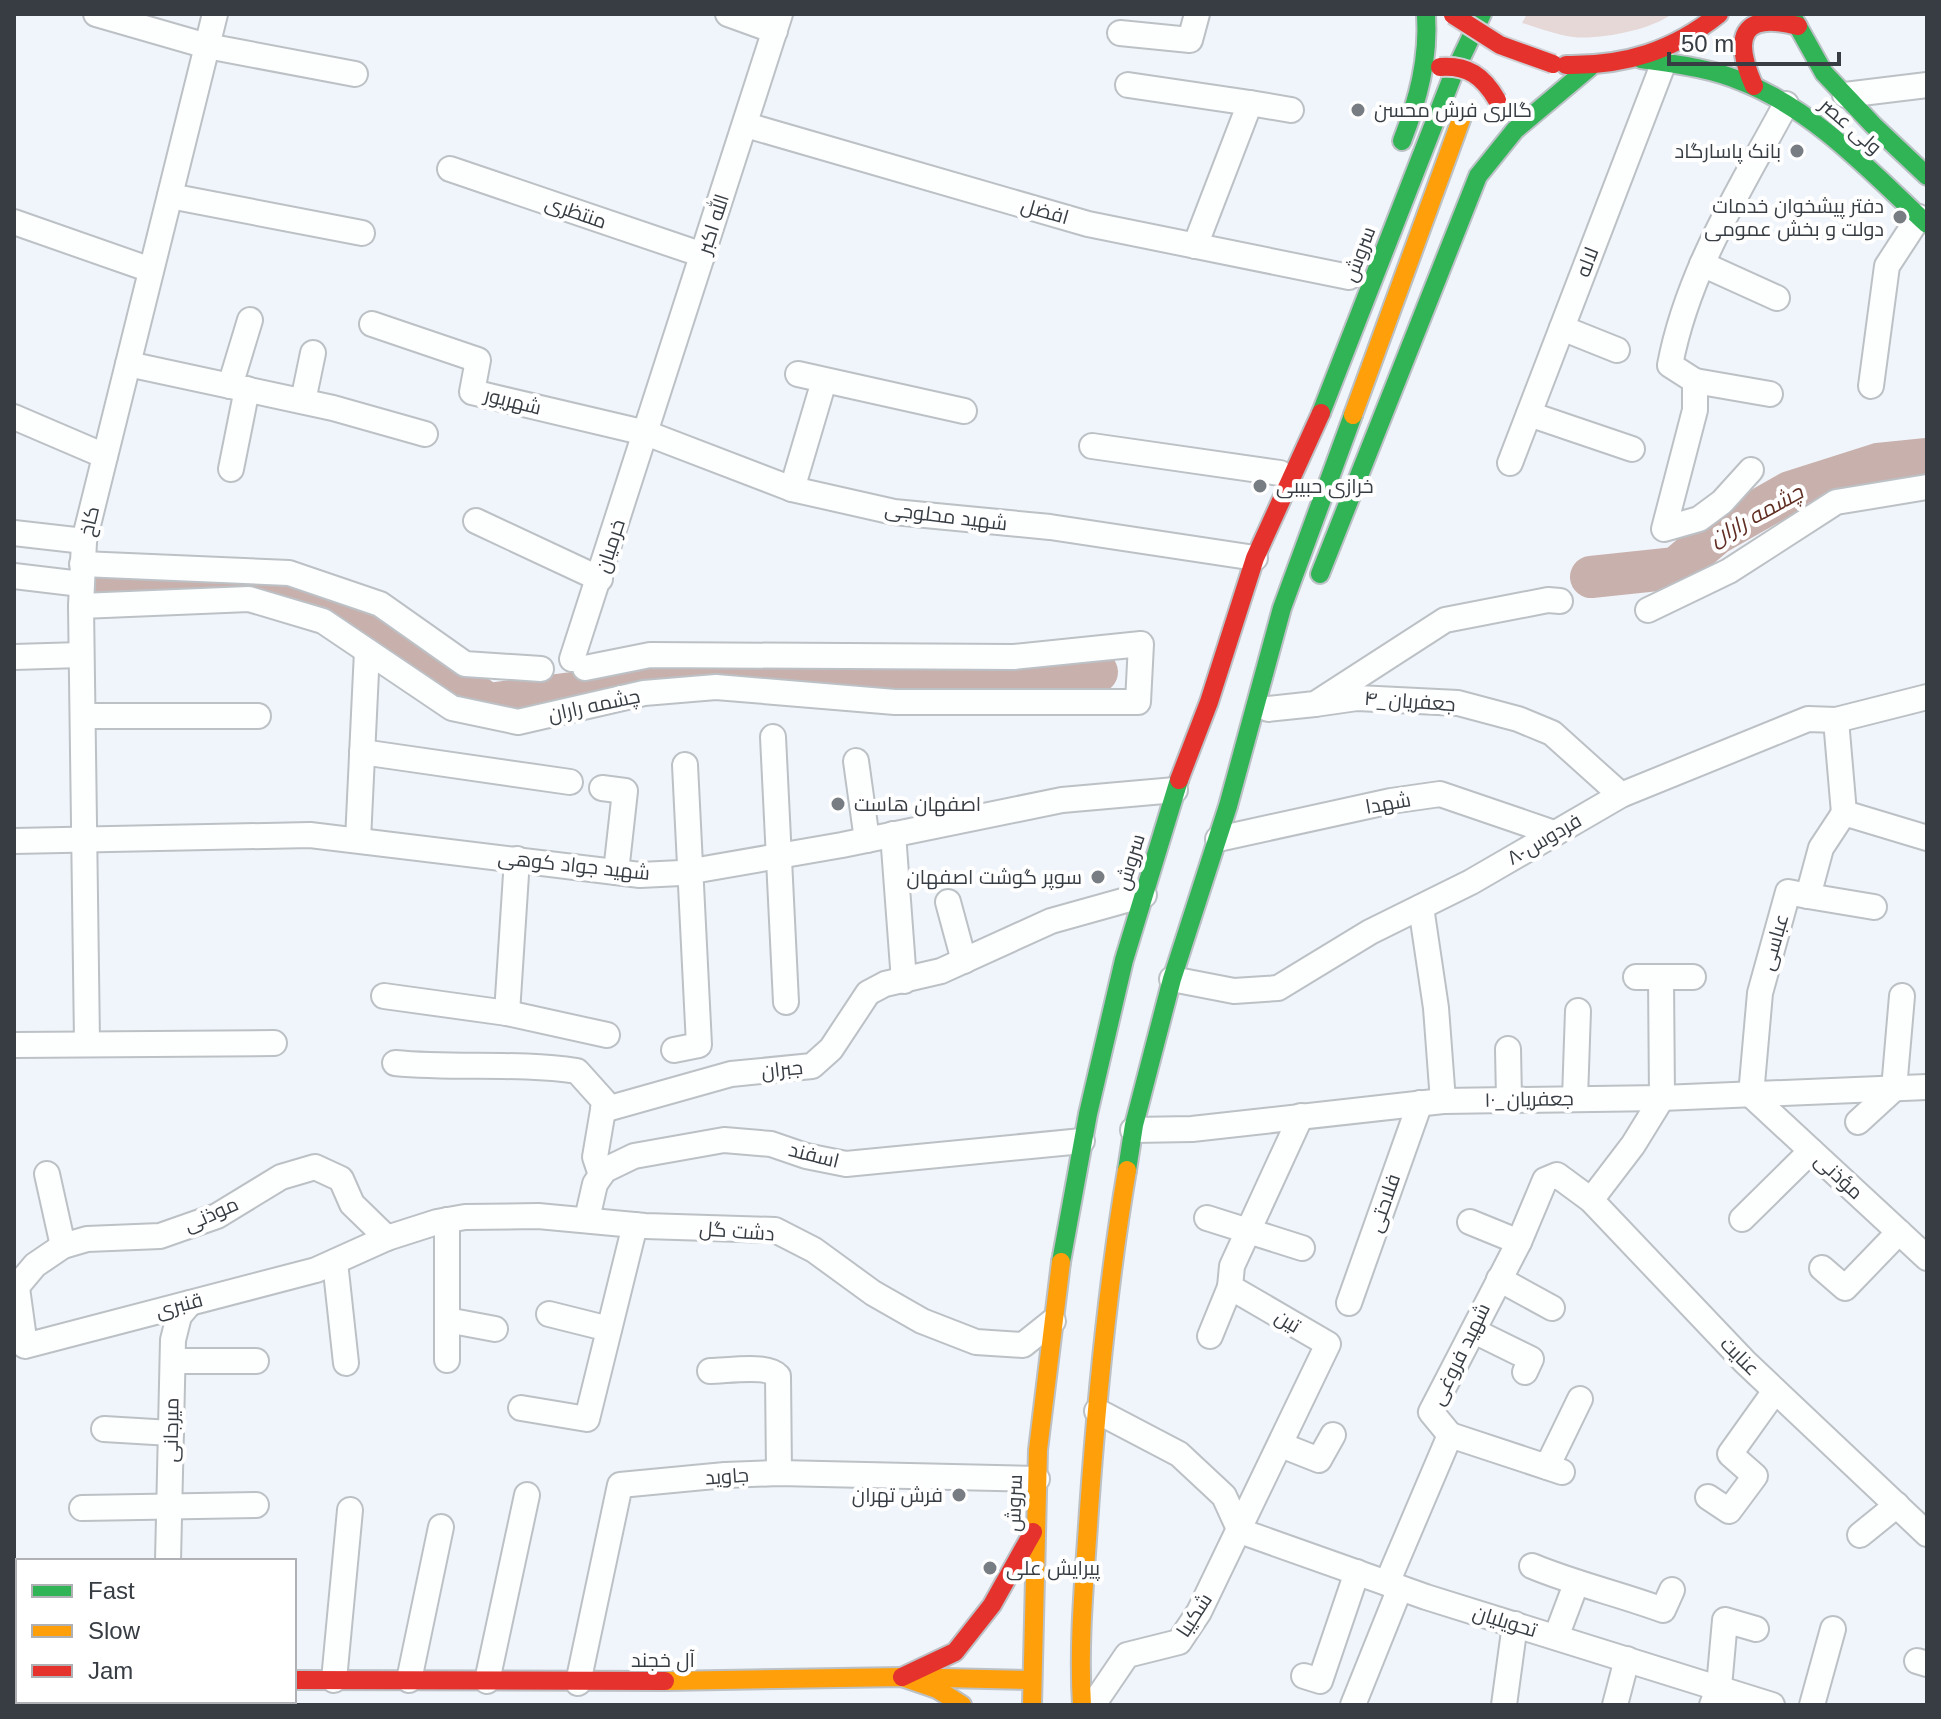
<svg xmlns="http://www.w3.org/2000/svg" width="1941" height="1719" viewBox="0 0 1941 1719" font-family="Arial,Cairo,sans-serif">
<style>
.green{fill:#e6d8d7}
.lines{fill:none;stroke-linecap:round;stroke-linejoin:round}
.river{stroke:#c8b1ad;stroke-width:42}
.street-casing{stroke:#bcc1c6;stroke-width:28}
.fast-casing{stroke:#bcc1c6;stroke-width:22}
.slow-casing{stroke:#bcc1c6;stroke-width:22}
.jam-casing{stroke:#bcc1c6;stroke-width:22}
.street{stroke:#fdfefe;stroke-width:24}
.fast{stroke:#30b455;stroke-width:18}
.slow{stroke:#ff9f0a;stroke-width:18}
.jam{stroke:#e5322d;stroke-width:18}
.jam-bridge-casing{stroke:#ced0d4;stroke-width:22;stroke-linecap:butt}
.jam-bridge{stroke:#e5322d;stroke-width:18}
.poi-dot{fill:#787d83;stroke:#fff;stroke-width:3}
.labels{text-anchor:middle;dominant-baseline:central;stroke-width:8;stroke-linejoin:round;paint-order:stroke}
.poi-label{font-size:20px;fill:#373d43;stroke:#fff;text-anchor:start}
.street-label{font-size:20px;fill:#373d43;stroke:#fff}
.water-label{font-size:22px;font-style:italic;fill:#5f2d22;stroke:#fff}
</style>
<rect width="100%" height="100%" fill="#f0f5fb"/>
<path class="green" d="M 1527,14 L 1672,14 C 1651,30 1599,40 1573,37 C 1556,35 1539,28 1522,23 Z"/>
<g class="lines">
<g class="river">
<polyline points="1591,577 1676,568 1716,534 1790,492 1878,464 1927,459"/>
<polyline points="109,578 294,589 353,606 387,627 434,667 488,704 572,693 632,678 719,671 934,679 1097,672"/>
</g>
<defs>
<g id="street">
<polyline points="96,14 207,46 355,74"/>
<polyline points="728,14 775,31"/>
<polyline points="1120,33 1190,40 1197,14"/>
<polyline points="1128,85 1250,103 1195,246"/>
<polyline points="1845,95 1927,85"/>
<polyline points="1250,103 1291,110"/>
<polyline points="746,125 1088,224 1349,277"/>
<polyline points="450,169 703,255"/>
<polyline points="170,196 362,233"/>
<polyline points="14,222 151,270"/>
<polyline points="1702,264 1777,298"/>
<polyline points="372,324 478,360 472,392 646,433 792,489 894,512 1050,527 1255,558"/>
<polyline points="1562,328 1617,350"/>
<polyline points="128,364 333,408 425,434"/>
<polyline points="798,374 964,411"/>
<polyline points="1695,381 1770,394"/>
<polyline points="230,386 250,320"/>
<polyline points="1871,386 1887,266 1919,217"/>
<polyline points="303,401 313,353"/>
<polyline points="1529,414 1632,449"/>
<polyline points="14,417 105,456"/>
<polyline points="1092,446 1280,473"/>
<polyline points="1510,463 1664,62"/>
<polyline points="231,469 247,389"/>
<path d="M 1751,470 L 1722,502 L 1699,519 L 1664,529 L 1695,410 L 1695,381 L 1670,365 C 1688,270 1741,188 1786,104"/>
<polyline points="792,489 824,381"/>
<polyline points="476,521 600,579"/>
<polyline points="14,533 84,541"/>
<polyline points="82,564 289,573 380,604 465,664 541,669"/>
<polyline points="14,576 81,584"/>
<polyline points="81,606 249,599 323,621 452,708 518,722 644,693 716,687 895,702 1138,702 1141,644 1014,657 650,655 585,668"/>
<polyline points="1648,610 1729,571 1836,502 1927,487"/>
<polyline points="14,657 81,655"/>
<polyline points="572,659 780,14"/>
<polyline points="1315,704 1357,698 1458,703 1518,719 1552,733 1621,795"/>
<polyline points="1268,709 1315,704 1445,620 1548,600 1560,601"/>
<polyline points="83,716 258,716"/>
<polyline points="1836,720 1844,813"/>
<polyline points="773,737 786,1002"/>
<polyline points="362,752 570,782"/>
<polyline points="856,761 867,840"/>
<polyline points="602,788 625,791 616,872"/>
<polyline points="893,834 904,981"/>
<polyline points="1927,838 1844,813 1821,848 1808,896 1788,892 1760,993 1751,1095 1927,1258"/>
<polyline points="1218,839 1391,801 1440,794 1554,833"/>
<polyline points="358,840 367,651"/>
<polyline points="14,841 310,835 640,875 681,873 842,845 1062,800 1175,790"/>
<polyline points="1808,896 1874,907"/>
<polyline points="948,902 964,961"/>
<polyline points="1421,907 1436,1008 1443,1101"/>
<polyline points="1636,977 1693,977"/>
<polyline points="1172,979 1234,991 1278,988 1370,932 1471,882 1621,795 1808,719 1836,720 1927,697"/>
<polyline points="384,996 507,1013 607,1035"/>
<polyline points="507,1013 517,859"/>
<polyline points="87,1042 81,606 84,541 215,14"/>
<polyline points="14,1045 274,1043"/>
<polyline points="1508,1049 1509,1099"/>
<polyline points="674,1050 699,1045 685,765"/>
<path d="M 395,1063 C 456,1069 516,1062 577,1071 L 604,1101 L 603,1110 L 731,1074 L 812,1066 L 831,1049 L 868,993 L 885,984 L 941,971 L 1051,921 L 1144,895"/>
<polyline points="1575,1098 1578,1011"/>
<polyline points="1858,1122 1894,1089 1902,996"/>
<polyline points="1133,1130 1192,1129 1443,1101 1662,1098 1927,1087"/>
<polyline points="47,1174 63,1246"/>
<polyline points="601,1175 605,1170 634,1156 724,1140 771,1144 806,1156 846,1164 1082,1141"/>
<polyline points="1591,1200 1633,1145 1662,1098 1661,978"/>
<polyline points="1207,1218 1302,1248"/>
<polyline points="587,1219 595,1184 601,1175 595,1157 603,1110"/>
<polyline points="1742,1219 1811,1151"/>
<polyline points="447,1220 447,1360"/>
<polyline points="1470,1222 1519,1242"/>
<polyline points="335,1262 346,1363"/>
<polyline points="1822,1268 1845,1288 1899,1232"/>
<polyline points="1499,1279 1552,1308"/>
<polyline points="17,1288 25,1346 316,1270 387,1238 437,1222 465,1217 538,1216 645,1226 775,1230 814,1250 873,1293 922,1321 976,1342 1023,1345 1053,1321"/>
<polyline points="14,1290 35,1265 63,1246 87,1239 160,1236 217,1216 281,1177 315,1167 341,1179 352,1204 387,1238"/>
<polyline points="1349,1303 1420,1103"/>
<polyline points="549,1314 609,1329"/>
<polyline points="447,1320 495,1329"/>
<polyline points="1474,1331 1531,1359 1525,1372"/>
<polyline points="1210,1336 1230,1287"/>
<polyline points="173,1361 256,1361"/>
<path d="M 710,1371 C 727,1371 767,1364 778,1376 L 779,1473"/>
<polyline points="521,1408 587,1419 635,1225"/>
<polyline points="1097,1411 1179,1454 1224,1496 1240,1531"/>
<polyline points="104,1429 171,1433"/>
<polyline points="1450,1435 1562,1472"/>
<polyline points="1281,1445 1319,1460 1333,1435"/>
<polyline points="1547,1467 1580,1399"/>
<polyline points="1708,1497 1729,1511 1755,1476 1730,1454 1775,1391"/>
<polyline points="82,1508 256,1505"/>
<polyline points="1240,1531 1426,1597 1772,1705"/>
<polyline points="1860,1535 1897,1505"/>
<polyline points="168,1561 173,1340 179,1316 190,1303"/>
<path d="M 1532,1566 C 1575,1584 1620,1594 1663,1610 L 1672,1590"/>
<polyline points="1387,1583 1450,1435 1431,1412 1519,1242 1545,1180 1557,1175 1591,1200 1745,1362 1927,1534"/>
<polyline points="1556,1637 1576,1584"/>
<polyline points="1917,1661 1927,1664"/>
<polyline points="1304,1676 1320,1681 1357,1572"/>
<polyline points="334,1680 350,1510"/>
<polyline points="409,1680 441,1527"/>
<polyline points="487,1681 527,1495"/>
<polyline points="578,1683 620,1485 725,1475 779,1473 1037,1479"/>
<polyline points="1093,1705 1127,1655 1179,1642 1199,1612 1328,1344 1230,1287 1232,1266 1301,1116"/>
<polyline points="1353,1705 1400,1588"/>
<polyline points="1504,1705 1515,1624"/>
<polyline points="1615,1705 1627,1659"/>
<polyline points="1712,1705 1719,1687 1725,1620 1756,1629"/>
<polyline points="1812,1705 1833,1629"/>
</g>
<g id="fast">
<polyline points="1791,14 1824,73 1873,125 1927,176"/>
<path d="M 1641,59 C 1675,64 1711,68 1743,82 C 1816,111 1871,172 1927,224"/>
<path d="M 1402,141 C 1418,100 1429,59 1426,14"/>
<polyline points="1321,413 1453,75 1482,14"/>
<polyline points="1320,574 1478,176 1515,130 1590,67"/>
<polyline points="1127,1170 1134,1125 1172,979 1228,806 1282,608 1353,415"/>
<polyline points="1061,1262 1088,1114 1124,960 1179,780"/>
</g>
<g id="slow">
<polyline points="1353,415 1462,117"/>
<polyline points="902,1677 937,1689 962,1705"/>
<polyline points="665,1681 902,1677 1032,1680"/>
<polyline points="14,1686 18,1686"/>
<polyline points="123,1705 133,1705"/>
<polyline points="1032,1705 1038,1450 1061,1262"/>
<path d="M 1082,1705 C 1078,1640 1085,1575 1089,1510 C 1097,1396 1108,1282 1127,1170"/>
</g>
<g id="jam">
<path d="M 1566,65 C 1625,66 1673,51 1719,14"/>
<path d="M 1754,86 C 1733,38 1740,11 1798,26"/>
<polyline points="1179,780 1209,702 1255,558 1321,413"/>
<polyline points="902,1677 955,1652 992,1605 1033,1532"/>
<polyline points="294,1680 665,1681"/>
</g>
</defs>
<use href="#street" class="street-casing"/>
<use href="#fast" class="fast-casing"/>
<use href="#slow" class="slow-casing"/>
<use href="#jam" class="jam-casing"/>
<use href="#street" class="street"/>
<use href="#fast" class="fast"/>
<use href="#slow" class="slow"/>
<use href="#jam" class="jam"/>
<defs>
<g id="jam-bridge">
<polyline points="1453,15 1500,45 1553,64"/>
<path d="M 1440,67 C 1468,65 1483,76 1497,100"/>
</g>
</defs>
<use href="#jam-bridge" class="jam-bridge-casing"/>
<use href="#jam-bridge" class="jam-bridge"/>
</g>
<g class="poi-dot">
<circle cx="1358" cy="110" r="8"/>
<circle cx="1797" cy="151" r="8"/>
<circle cx="1900" cy="217" r="8"/>
<circle cx="1260" cy="486" r="8"/>
<circle cx="838" cy="804" r="8"/>
<circle cx="1098" cy="877" r="8"/>
<circle cx="959" cy="1495" r="8"/>
<circle cx="990" cy="1568" r="8"/>
</g>
<g class="labels">
<g class="poi-label">
<text x="1374" y="110">گالری فرش محسن</text>
<text x="1781" y="151" text-anchor="end">بانک پاسارگاد</text>
<text x="1884" y="206" text-anchor="end">دفتر پیشخوان خدمات<tspan x="1884" dy="23">دولت و بخش عمومی</tspan></text>
<text x="1276" y="486">خرازی حبیبی</text>
<text x="854" y="804">اصفهان هاست</text>
<text x="1082" y="877" text-anchor="end">سوپر گوشت اصفهان</text>
<text x="943" y="1495" text-anchor="end">فرش تهران</text>
<text x="1006" y="1568">پیرایش علی</text>
</g>
<g class="street-label">
<text transform="translate(1851 126) rotate(41)">ولی عصر</text>
<text transform="translate(1045 211) rotate(16)">افضل</text>
<text transform="translate(576 212) rotate(19)">منتظری</text>
<text transform="translate(713 224) rotate(-72)">الله اکبر</text>
<text transform="translate(1359 254) rotate(-69)">سروش</text>
<text transform="translate(1587 262) rotate(-69)">لاله</text>
<text transform="translate(513 401) rotate(14)">شهریور</text>
<text transform="translate(946 516) rotate(7)">شهید محلوجی</text>
<text transform="translate(89 521) rotate(-77)">کاخ</text>
<text transform="translate(610 546) rotate(-72)">خرمیان</text>
<text transform="translate(1410 701) rotate(4)">۴_جعفریان</text>
<text transform="translate(594 705) rotate(-12)">چشمه راران</text>
<text transform="translate(1388 803) rotate(-10)">شهدا</text>
<text transform="translate(1544 839) rotate(-30)">۸-فردوس</text>
<text transform="translate(1130 862) rotate(-73)">سروش</text>
<text transform="translate(574 865) rotate(6)">شهید جواد کوهی</text>
<text transform="translate(1774 942) rotate(-74)">عباسی</text>
<text transform="translate(782 1069) rotate(-6)">جبران</text>
<text transform="translate(1529 1099) rotate(-1)">۱۰_جعفریان</text>
<text transform="translate(814 1155) rotate(14)">اسفند</text>
<text transform="translate(1839 1176) rotate(43)">مؤذنی</text>
<text transform="translate(1384 1203) rotate(-71)">فلاحتی</text>
<text transform="translate(211 1214) rotate(-24)">موذنی</text>
<text transform="translate(737 1231) rotate(4)">دشت گل</text>
<text transform="translate(179 1305) rotate(-15)">قنبری</text>
<text transform="translate(1288 1321) rotate(31)">تین</text>
<text transform="translate(1460 1354) rotate(-64)">شهید فروغی</text>
<text transform="translate(1740 1356) rotate(45)">عنایت</text>
<text transform="translate(171 1430) rotate(-89)">میرجانی</text>
<text transform="translate(727 1476) rotate(-4)">جاوید</text>
<text transform="translate(1014 1503) rotate(-88)">سروش</text>
<text transform="translate(1194 1615) rotate(-57)">شکیبا</text>
<text transform="translate(1505 1621) rotate(17)">تحویلیان</text>
<text x="663" y="1660">آل خجند</text>
</g>
<g class="water-label">
<text transform="translate(1756 515) rotate(-29)">چشمه راران</text>
</g>
</g>
<rect width="1941" height="1719" fill="none" stroke="#373d43" stroke-width="32"/>
<rect x="16" y="1559" width="280" height="144" fill="#ffffff" stroke="#afb1b4" stroke-width="2"/>
<rect x="32" y="1585" width="40" height="12" fill="#30b455" stroke="#afb1b4" stroke-width="2"/>
<text x="88" y="1599" font-size="24" fill="#373d43">Fast</text>
<rect x="32" y="1625" width="40" height="12" fill="#ff9f0a" stroke="#afb1b4" stroke-width="2"/>
<text x="88" y="1639" font-size="24" fill="#373d43">Slow</text>
<rect x="32" y="1665" width="40" height="12" fill="#e5322d" stroke="#afb1b4" stroke-width="2"/>
<text x="88" y="1679" font-size="24" fill="#373d43">Jam</text>
<path d="M1669 52v12h170v-12" fill="none" stroke="#373d43" stroke-width="4"/>
<text x="1681" y="52" font-size="24" fill="#373d43" stroke="#ffffff" stroke-width="6" paint-order="stroke">50 m</text>
</svg>
